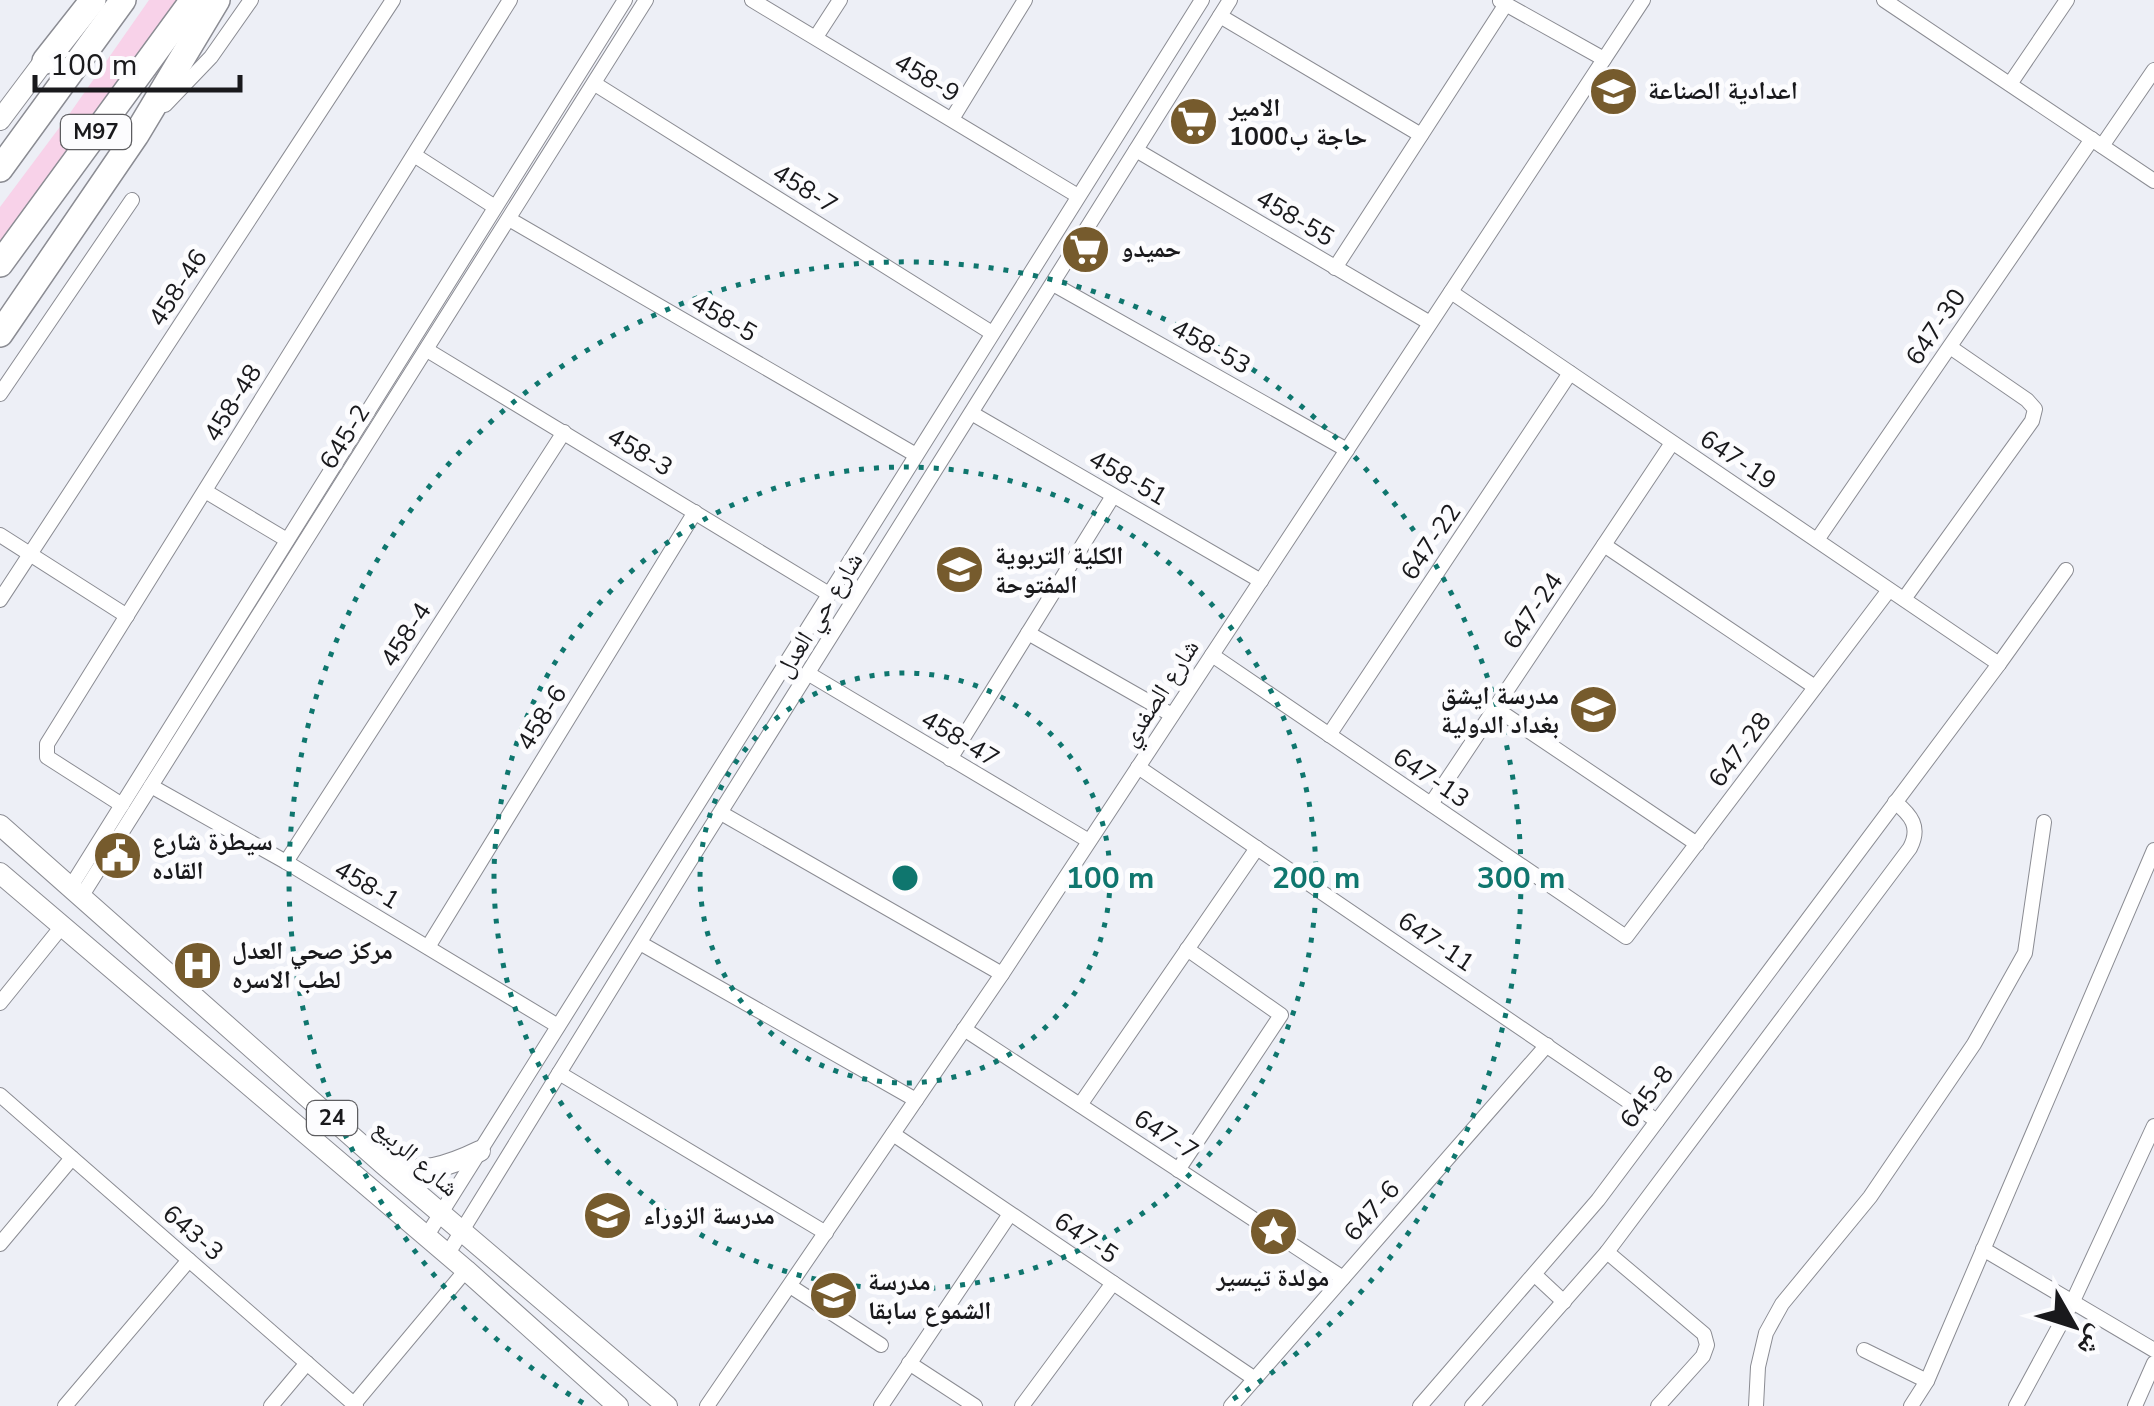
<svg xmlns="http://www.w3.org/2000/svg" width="2154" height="1406" viewBox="0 0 2154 1406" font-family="'Nunito Sans','Noto Naskh Arabic',sans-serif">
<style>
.green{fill:#f8d2e9}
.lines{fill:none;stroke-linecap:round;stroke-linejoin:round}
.street-casing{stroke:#8b8c93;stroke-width:16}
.secondary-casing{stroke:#8b8c93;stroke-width:22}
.primary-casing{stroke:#8b8c93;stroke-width:22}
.highway-casing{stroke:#8b8c93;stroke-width:28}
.street{stroke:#fff;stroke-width:14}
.secondary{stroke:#fff;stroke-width:20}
.primary{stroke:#fff;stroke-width:20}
.highway{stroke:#fff;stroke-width:25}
.ring{fill:none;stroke:#0f766e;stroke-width:5;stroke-dasharray:5 10}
.labels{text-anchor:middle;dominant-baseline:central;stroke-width:10;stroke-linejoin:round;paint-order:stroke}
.shield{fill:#fcfcfe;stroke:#5d5d60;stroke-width:2.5}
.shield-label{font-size:22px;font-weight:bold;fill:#19191c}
.street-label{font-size:25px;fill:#19191c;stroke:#fcfcfe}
.poi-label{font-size:25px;font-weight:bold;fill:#19191c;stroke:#fcfcfe;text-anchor:start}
.centre{fill:#0f766e;stroke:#fcfcfe;stroke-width:5}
.ring-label{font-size:30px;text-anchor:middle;font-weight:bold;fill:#0f766e;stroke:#fcfcfe;stroke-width:10;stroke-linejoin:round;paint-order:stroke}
</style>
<rect width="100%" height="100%" fill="#edeff6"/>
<polygon class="green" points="149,0 182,0 0,253 0,207 68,116"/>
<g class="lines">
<defs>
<g id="street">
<polyline points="752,0 1078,196"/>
<polyline points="1884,0 2154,181"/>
<polyline points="1500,1 1604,59"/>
<polyline points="1220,16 1421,135"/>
<polyline points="816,37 840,0"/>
<polyline points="595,84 992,333"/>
<polyline points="2010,84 2067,0"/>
<polyline points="165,105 211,57 251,0"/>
<polyline points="952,119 1025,0"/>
<polyline points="2102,146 2154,70"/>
<polyline points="1136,150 1430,323"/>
<polyline points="414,155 495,207"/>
<polyline points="509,219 916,455"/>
<polyline points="1335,268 1506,4"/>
<polyline points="1053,284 1347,450"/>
<polyline points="1451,292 1999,664"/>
<polyline points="427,350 829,594"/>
<polyline points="0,394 132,200"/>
<polyline points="973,414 1261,581"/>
<polyline points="205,491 287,540"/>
<polyline points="0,535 127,616"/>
<polyline points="1817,540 2092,139"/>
<polyline points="1604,545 1815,687"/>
<polyline points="1904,599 2032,421 2035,409 2027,400 1950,347"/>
<polyline points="0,600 393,0"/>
<polyline points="1028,633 1172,715"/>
<polyline points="1212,655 1626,937 1889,590"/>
<polyline points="809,674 1089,841"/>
<polyline points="1495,708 1697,844"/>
<polyline points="1329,735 1570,373"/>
<polyline points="950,759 1113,496"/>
<polyline points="1138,767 1657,1121"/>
<polyline points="151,786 286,862 558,1026"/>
<polyline points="1431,804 1672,443"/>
<polyline points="122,805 47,757 47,744 510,0"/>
<polyline points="721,813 1002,974"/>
<polyline points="286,862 564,432"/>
<polyline points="70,888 625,0"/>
<polyline points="81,897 646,0"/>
<polyline points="640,943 916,1100"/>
<polyline points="428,947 695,512"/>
<polyline points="0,1003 63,925"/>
<polyline points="964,1029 1343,1278"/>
<polyline points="559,1073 826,1233"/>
<polyline points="0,1095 356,1406"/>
<polyline points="1080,1105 1257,848"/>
<polyline points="893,1134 1255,1379"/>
<polyline points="1178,1170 1281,1015 1187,949"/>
<polyline points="426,1237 1202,0"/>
<polyline points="0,1244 72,1158"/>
<polyline points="1983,1249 2154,1350"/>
<polyline points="1607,1252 1704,1334 1707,1345 1703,1356 1658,1406"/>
<polyline points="447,1255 686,867 1230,0"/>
<polyline points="1535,1275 1564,1302"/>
<polyline points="790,1286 881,1345"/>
<polyline points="1864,1350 1927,1381"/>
<polyline points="909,1363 975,1406"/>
<polyline points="354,1404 466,1270"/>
<polyline points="65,1406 189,1260"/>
<polyline points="271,1406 307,1363"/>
<polyline points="707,1406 1002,974 1643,0"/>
<polyline points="881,1406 1010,1214"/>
<polyline points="1022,1406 1113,1283"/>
<polyline points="1231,1406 1547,1045"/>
<polyline points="1420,1406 1598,1200 1999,664 2066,570"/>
<path d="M 1472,1406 L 1607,1252 L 1910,848 C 1921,827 1911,815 1895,802"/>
<polyline points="1756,1406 1758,1367 1766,1333 1782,1304 1870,1197 1974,1044 2025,953 2044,822"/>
<polyline points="1911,1406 1927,1381 2154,850"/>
<polyline points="2016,1406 2073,1301 2154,1126"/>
<polyline points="2135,1406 2154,1363"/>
</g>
<polyline id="secondary" points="0,120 51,52"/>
<g id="primary">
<polyline points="0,825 383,1164 667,1406"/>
<polyline points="0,873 466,1270 618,1406"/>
<path d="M 386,1165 C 420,1176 449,1166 480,1151"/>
</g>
<g id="highway">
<polyline points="45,61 93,0"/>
<polyline points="0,169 123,0"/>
<polyline points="0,264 193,0"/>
<polyline points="0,334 136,135 217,0"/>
</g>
</defs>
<use href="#street" class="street-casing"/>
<use href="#secondary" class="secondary-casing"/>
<use href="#primary" class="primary-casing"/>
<use href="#highway" class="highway-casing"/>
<use href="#street" class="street"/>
<use href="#secondary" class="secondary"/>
<use href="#primary" class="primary"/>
<use href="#highway" class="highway"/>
</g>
<g class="ring">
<circle cx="905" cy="878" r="205"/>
<circle cx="905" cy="878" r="411"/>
<path d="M583 1403A616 616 0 1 1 1227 1403"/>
</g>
<defs>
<symbol id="school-disc" viewBox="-11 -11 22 22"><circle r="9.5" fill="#765b2d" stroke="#fcfcfe"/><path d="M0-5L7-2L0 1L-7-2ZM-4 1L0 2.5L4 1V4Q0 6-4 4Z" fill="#fff"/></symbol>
<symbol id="supermarket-disc" viewBox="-11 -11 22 22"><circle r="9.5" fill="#765b2d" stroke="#fcfcfe"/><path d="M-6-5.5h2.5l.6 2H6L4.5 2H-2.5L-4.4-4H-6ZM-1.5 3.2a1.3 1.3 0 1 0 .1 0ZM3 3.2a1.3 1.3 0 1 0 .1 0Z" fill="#fff"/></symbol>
<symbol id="university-disc" viewBox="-11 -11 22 22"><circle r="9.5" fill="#765b2d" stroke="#fcfcfe"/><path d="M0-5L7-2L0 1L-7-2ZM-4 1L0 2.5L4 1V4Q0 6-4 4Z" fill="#fff"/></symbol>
<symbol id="civic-disc" viewBox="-11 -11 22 22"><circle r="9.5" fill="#765b2d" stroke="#fcfcfe"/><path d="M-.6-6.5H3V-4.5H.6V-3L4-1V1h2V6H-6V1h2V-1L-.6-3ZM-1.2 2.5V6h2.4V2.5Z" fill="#fff"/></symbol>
<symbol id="hospital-disc" viewBox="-11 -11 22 22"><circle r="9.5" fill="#765b2d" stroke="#fcfcfe"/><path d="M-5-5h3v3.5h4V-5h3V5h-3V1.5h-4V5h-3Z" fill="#fff"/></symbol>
<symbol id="sight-disc" viewBox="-11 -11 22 22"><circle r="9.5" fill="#765b2d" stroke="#fcfcfe"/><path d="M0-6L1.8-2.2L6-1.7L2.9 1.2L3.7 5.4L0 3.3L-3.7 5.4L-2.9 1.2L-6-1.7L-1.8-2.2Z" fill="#fff"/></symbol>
</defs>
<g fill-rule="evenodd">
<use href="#school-disc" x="1586" y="64" width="55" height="55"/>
<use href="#supermarket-disc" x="1166" y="94" width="55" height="55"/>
<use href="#supermarket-disc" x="1058" y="222" width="55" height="55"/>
<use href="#university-disc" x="932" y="542" width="55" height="55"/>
<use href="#school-disc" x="1566" y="682" width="55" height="55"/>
<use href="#civic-disc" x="90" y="828" width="55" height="55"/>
<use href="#hospital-disc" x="170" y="938" width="55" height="55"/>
<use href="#school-disc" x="580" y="1188" width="55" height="55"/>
<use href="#sight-disc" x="1246" y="1204" width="55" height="55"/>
<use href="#school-disc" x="806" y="1268" width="55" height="55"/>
</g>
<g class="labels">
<g class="shield">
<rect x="61" y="115" width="70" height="34" rx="8"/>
<rect x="307" y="1101" width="50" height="34" rx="8"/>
</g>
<g class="shield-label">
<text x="96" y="132">M97</text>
<text x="332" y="1118">24</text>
</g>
<g class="street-label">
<text transform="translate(927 78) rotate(31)">458-9</text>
<text transform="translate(805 189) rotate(32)">458-7</text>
<text transform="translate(1295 218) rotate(31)">458-55</text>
<text transform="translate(178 288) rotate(-57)">458-46</text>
<text transform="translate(724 318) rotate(30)">458-5</text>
<text transform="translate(1936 327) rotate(-56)">647-30</text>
<text transform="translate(1211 347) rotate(29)">458-53</text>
<text transform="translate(233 403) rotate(-58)">458-48</text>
<text transform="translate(345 437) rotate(-58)">645-2</text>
<text transform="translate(640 452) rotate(31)">458-3</text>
<text transform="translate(1738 460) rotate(34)">647-19</text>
<text transform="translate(1128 478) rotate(30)">458-51</text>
<text transform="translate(1431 542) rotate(-56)">647-22</text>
<text transform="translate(1533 611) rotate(-56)">647-24</text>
<text transform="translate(819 615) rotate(-58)">شارع حي العدل</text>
<text transform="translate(406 635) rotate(-57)">458-4</text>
<text transform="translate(1160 693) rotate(-57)">شارع الصفدي</text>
<text transform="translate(542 718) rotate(-58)">458-6</text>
<text transform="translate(960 739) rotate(31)">458-47</text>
<text transform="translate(1740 750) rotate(-53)">647-28</text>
<text transform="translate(1431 778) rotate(34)">647-13</text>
<text transform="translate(367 885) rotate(31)">458-1</text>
<text transform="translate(1436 942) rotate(34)">647-11</text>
<text transform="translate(1647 1097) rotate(-53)">645-8</text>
<text transform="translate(1166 1135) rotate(33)">647-7</text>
<text transform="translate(416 1158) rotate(41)">شارع الربيع</text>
<text transform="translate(1372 1211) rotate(-49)">647-6</text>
<text transform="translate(193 1233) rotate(41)">643-3</text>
<text transform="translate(1086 1238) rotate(34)">647-5</text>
</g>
<g class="poi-label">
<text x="1648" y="91">اعدادية الصناعة</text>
<text x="1229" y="108">الامير<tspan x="1229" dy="29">حاجة ب1000</tspan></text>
<text x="1121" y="249">حميدو</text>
<text x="995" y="556">الكلية التربوية<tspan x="995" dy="29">المفتوحة</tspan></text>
<text x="1559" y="696" text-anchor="end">مدرسة ايشق<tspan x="1559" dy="29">بغداد الدولية</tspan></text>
<text x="152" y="842">سيطرة شارع<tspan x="152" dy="29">القاده</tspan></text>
<text x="232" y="951">مركز صحي العدل<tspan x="232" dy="29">لطب الاسره</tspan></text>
<text x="643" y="1216">مدرسة الزوراء</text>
<text x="1273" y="1278" text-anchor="middle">مولدة تيسير</text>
<text x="868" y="1282">مدرسة<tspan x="868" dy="29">الشموع سابقا</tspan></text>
</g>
</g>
<circle cx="905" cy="878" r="15" class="centre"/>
<g class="ring-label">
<text x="1110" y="888">100 m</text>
<text x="1316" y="888">200 m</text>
<text x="1521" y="888">300 m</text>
</g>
<g transform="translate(2074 1326) rotate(129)" stroke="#fcfcfe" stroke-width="8" paint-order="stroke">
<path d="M0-8L18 38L0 25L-18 38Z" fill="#19191c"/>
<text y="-15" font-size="28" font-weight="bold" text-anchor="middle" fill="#19191c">ش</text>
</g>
<path d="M35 75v15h205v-15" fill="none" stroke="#19191c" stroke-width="5"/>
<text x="50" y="75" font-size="30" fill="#19191c" stroke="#fcfcfe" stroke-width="8" paint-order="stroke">100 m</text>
</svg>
